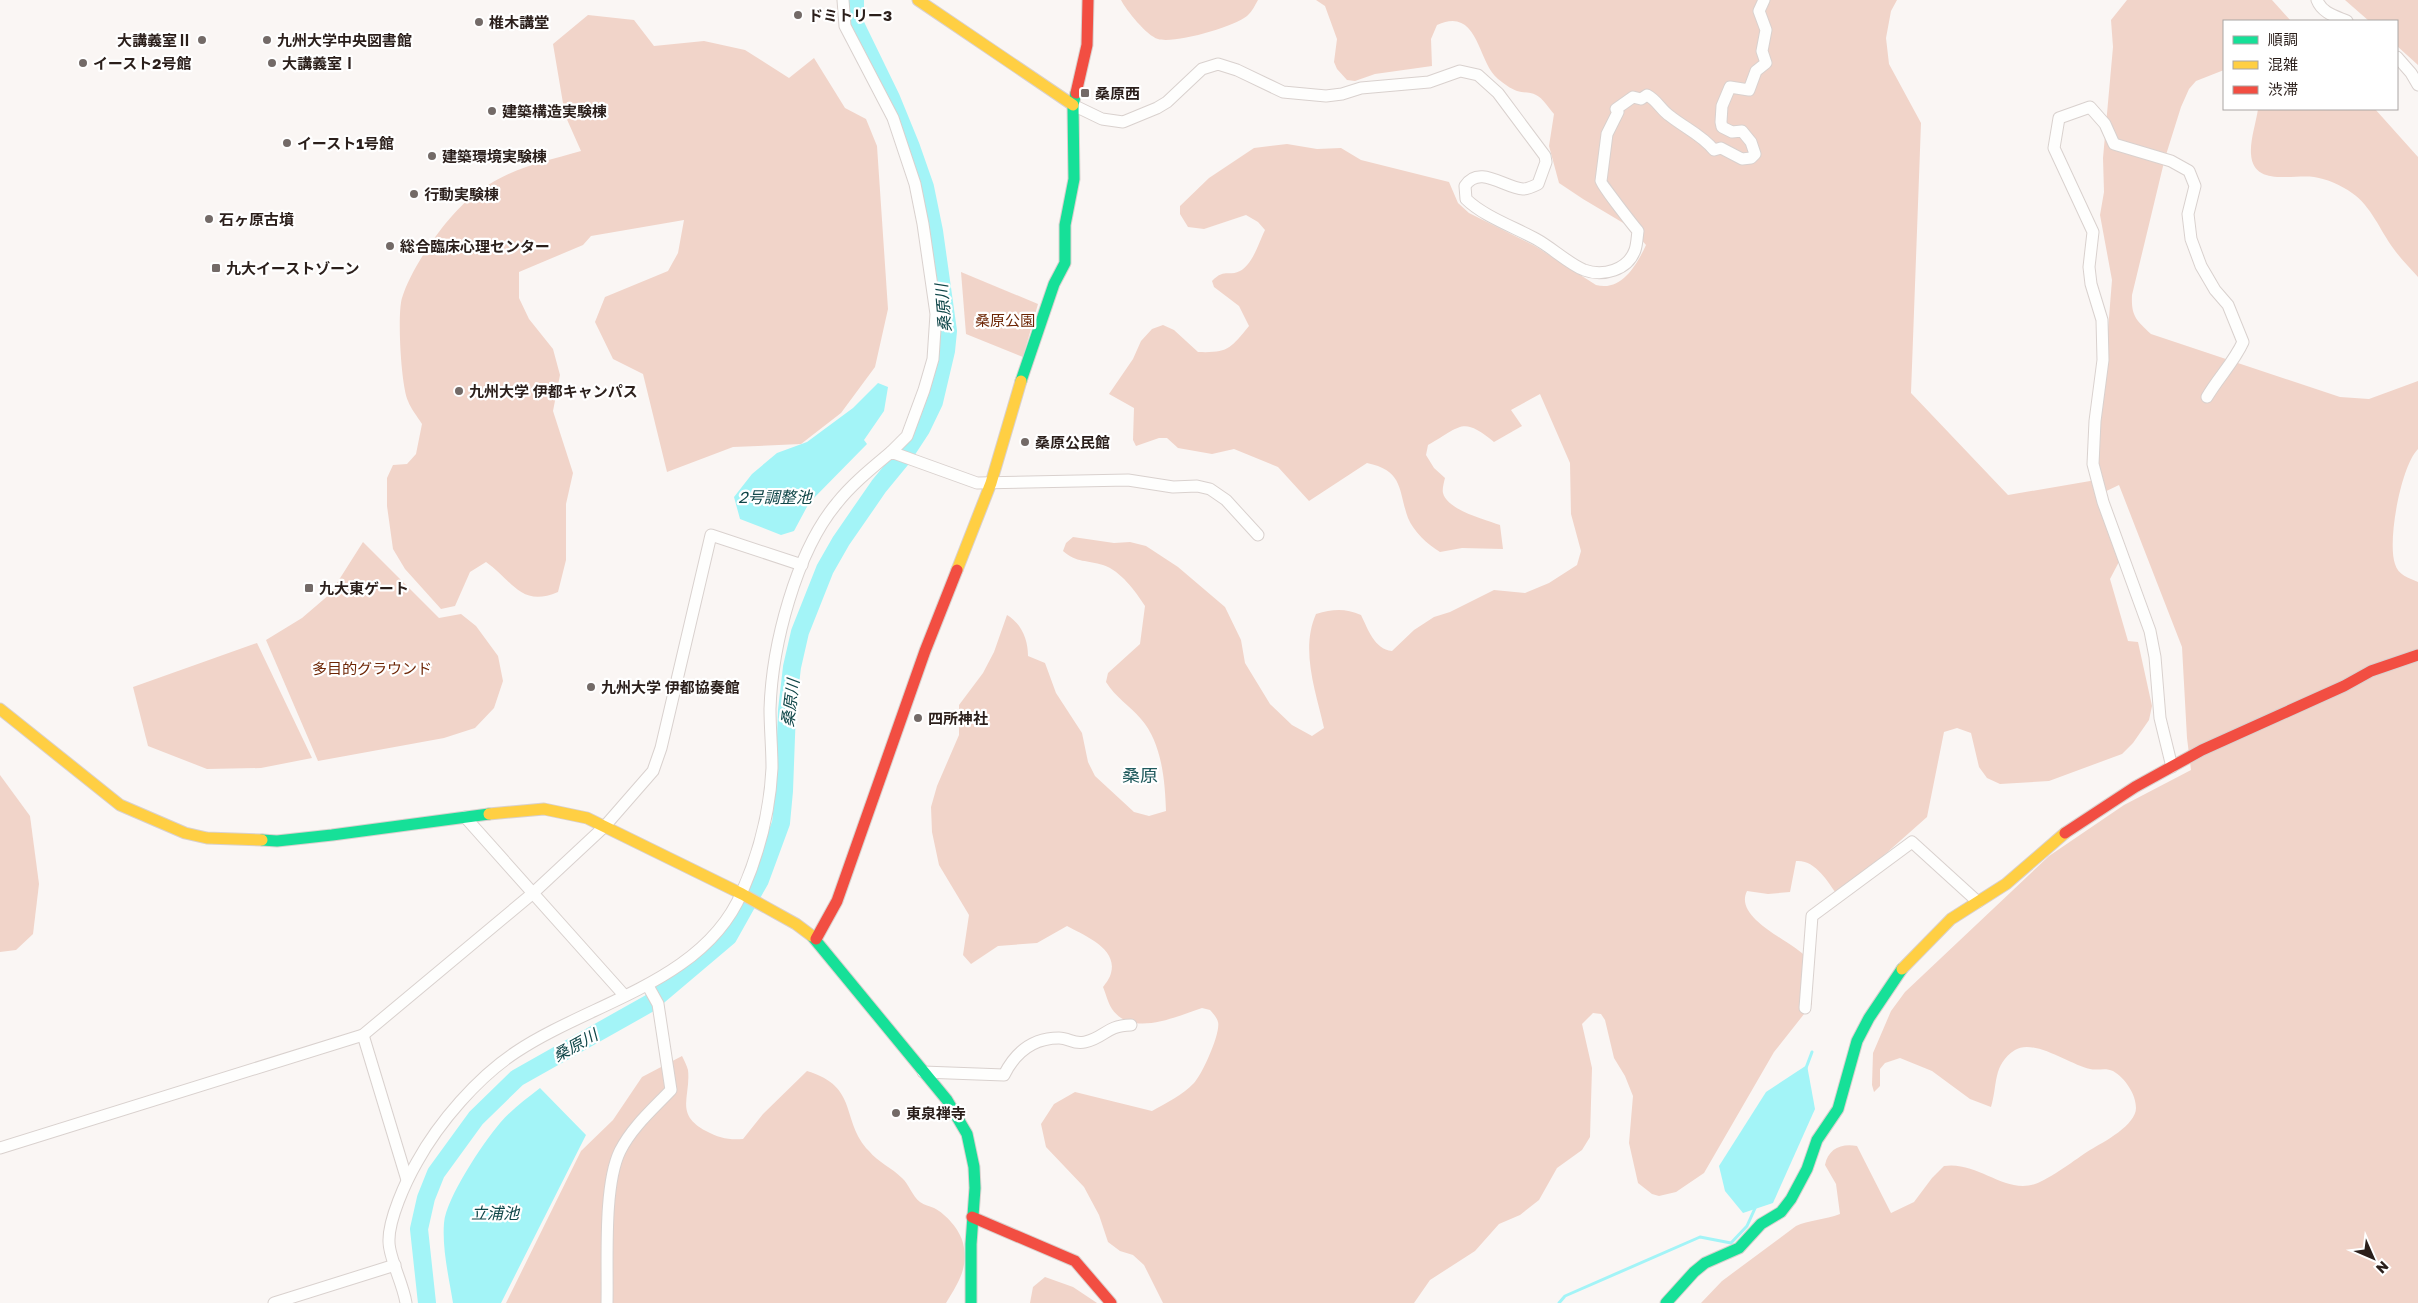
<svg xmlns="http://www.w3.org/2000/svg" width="2418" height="1303" viewBox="0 0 2418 1303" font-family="'Golos Text','Noto Sans JP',sans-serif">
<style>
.green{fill:#f1d4c9}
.water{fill:#a3f4f7}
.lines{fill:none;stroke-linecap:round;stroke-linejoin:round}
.stream{stroke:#a3f4f7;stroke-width:3}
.river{stroke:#a3f4f7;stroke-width:18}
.street-casing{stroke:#d9d1ce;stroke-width:13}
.fast-casing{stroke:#d9d1ce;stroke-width:13}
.slow-casing{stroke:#d9d1ce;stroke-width:13}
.jam-casing{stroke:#d9d1ce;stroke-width:13}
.street{stroke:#fefefd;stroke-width:11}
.fast{stroke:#16e098;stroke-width:11}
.slow{stroke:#ffcf43;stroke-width:11}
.jam{stroke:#f24e42;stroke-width:11}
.poi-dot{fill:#736a67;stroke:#fff;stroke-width:2}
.labels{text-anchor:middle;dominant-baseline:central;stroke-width:4.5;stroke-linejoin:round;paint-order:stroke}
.poi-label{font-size:15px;font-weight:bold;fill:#2b1f1b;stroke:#fff;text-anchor:start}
.park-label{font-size:15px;fill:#6d2605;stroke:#fff}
.water-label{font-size:16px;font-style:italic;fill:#0f4648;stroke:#fff}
.quarter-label{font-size:18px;fill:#215b5e;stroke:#fff}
</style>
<rect width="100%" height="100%" fill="#faf6f4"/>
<g class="green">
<path d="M 1121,0 L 1258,0 C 1255,5 1252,12 1247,16 C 1234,27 1174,44 1158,39 C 1147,36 1126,10 1121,0 Z"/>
<path d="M 1316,0 L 1897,0 L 1891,11 L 1886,38 L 1889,64 L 1921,123 L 1911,393 L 2008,495 L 2096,480 L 2112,280 L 2100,215 L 2104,192 L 2103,158 L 2113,47 L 2111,20 L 2127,0 L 2272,0 L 2291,21 L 2224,21 L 2224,70 L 2196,81 L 2189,89 L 2181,107 L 2165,158 L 2132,295 C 2131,316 2136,320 2151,334 L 2340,397 L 2369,399 L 2418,381 L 2418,449 C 2401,466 2387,541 2395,564 C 2398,575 2409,578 2418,582 L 2418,1303 L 1701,1303 L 1722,1281 L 1796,1226 C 1808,1220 1825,1220 1840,1214 L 1836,1184 L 1825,1165 C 1828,1149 1841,1143 1857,1146 L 1891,1213 L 1914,1202 L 1932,1178 L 1944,1166 C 1978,1161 2004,1194 2035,1184 C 2050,1179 2076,1159 2090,1150 C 2104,1142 2136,1125 2136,1108 C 2136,1094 2125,1078 2113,1071 C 2105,1067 2098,1071 2090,1069 C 2070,1065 2034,1038 2015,1050 C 1992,1065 1998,1085 1991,1107 L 1970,1099 L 1932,1071 L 1900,1058 L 1885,1063 L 1880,1069 L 1880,1086 L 1874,1092 L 1872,1085 L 1873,1053 L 1891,1011 L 1905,992 L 2049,856 L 2124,805 L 2191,770 L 2187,738 L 2182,647 L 2119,485 L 2098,495 L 2121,558 L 2110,579 L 2128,641 L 2138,642 L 2152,706 L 2149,720 L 2133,743 L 2122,754 L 2049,781 L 2000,784 L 1987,778 L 1979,767 L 1971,733 L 1957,728 L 1944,732 L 1927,817 L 1838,896 C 1828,882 1815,859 1796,861 L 1790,892 L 1768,894 L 1747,891 C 1733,919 1793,941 1807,958 C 1814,968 1811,992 1812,1004 L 1774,1052 L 1704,1173 L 1676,1192 L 1659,1196 L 1652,1194 L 1638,1183 L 1629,1143 L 1633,1096 L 1625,1076 L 1614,1058 L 1605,1020 L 1601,1014 L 1593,1013 L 1582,1024 L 1592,1068 L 1590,1137 L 1582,1150 L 1557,1168 L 1539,1200 L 1520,1215 L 1499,1224 L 1475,1251 L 1430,1280 L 1414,1303 L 1163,1303 L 1144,1265 L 1133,1255 L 1120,1251 L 1108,1242 L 1099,1215 L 1084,1187 L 1046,1147 L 1041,1124 L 1054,1104 L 1075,1092 L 1152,1111 C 1166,1103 1183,1095 1194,1083 C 1202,1075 1221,1033 1218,1022 C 1217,1018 1213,1013 1210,1010 L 1202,1008 C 1177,1016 1132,1038 1112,1009 C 1108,1003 1106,994 1103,987 C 1106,983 1110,978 1111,973 C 1118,948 1083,935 1067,926 L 1037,943 L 998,946 L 971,964 L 963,955 L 969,915 L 939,865 L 932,832 L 931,807 L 937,786 L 959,735 L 959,705 L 983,673 L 994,652 L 1007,615 C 1022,624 1028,640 1028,656 L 1045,663 L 1056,693 L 1082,733 L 1088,762 L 1095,776 L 1134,812 L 1149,816 L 1166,811 C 1165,781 1162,743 1141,719 C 1130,706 1115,697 1106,682 L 1108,673 L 1140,644 L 1145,606 C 1135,591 1121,571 1103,565 C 1088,560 1076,563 1063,551 L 1066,543 L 1073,537 L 1114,543 L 1130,542 L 1146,546 L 1178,567 L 1225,607 L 1241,640 L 1245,663 L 1270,704 L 1292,725 L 1312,736 L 1324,728 C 1316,692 1300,650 1316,614 C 1333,609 1345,608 1361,615 C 1368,629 1374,649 1392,651 L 1414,630 L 1434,617 L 1450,612 L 1494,590 L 1525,593 L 1549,583 L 1577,565 L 1581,551 L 1571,514 L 1570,463 L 1540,394 L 1511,410 L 1522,426 L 1494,442 C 1462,416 1462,426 1428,445 L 1426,455 L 1434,468 L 1445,478 C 1444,482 1442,489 1443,493 C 1447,510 1486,520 1500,525 L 1503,549 L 1462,548 L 1440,552 C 1427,544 1414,532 1408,518 C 1398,490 1404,471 1367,463 L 1309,501 L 1278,467 L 1234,449 L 1212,454 L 1178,448 L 1167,438 L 1159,438 L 1136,446 L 1133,440 L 1134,408 L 1109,394 L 1133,359 L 1141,341 L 1152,329 L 1163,325 L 1174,330 L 1198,352 C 1228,353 1230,349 1249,326 L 1239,306 L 1214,287 L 1212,281 C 1225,268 1228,277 1240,271 C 1253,264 1259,242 1265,230 L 1258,222 L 1246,215 L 1204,229 L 1188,227 L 1180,214 L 1180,206 L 1209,178 L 1254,148 L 1287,144 L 1317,149 L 1341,148 L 1361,160 L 1449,182 L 1458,203 L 1469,213 L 1535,246 L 1596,285 C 1622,292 1637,264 1646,245 L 1630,227 L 1583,199 L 1559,183 L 1549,146 L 1554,114 C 1549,109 1543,98 1536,95 C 1531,92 1523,93 1517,91 C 1511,89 1503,83 1498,79 C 1477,62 1479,6 1437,25 L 1431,39 L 1432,66 L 1375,74 L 1355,81 L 1347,80 L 1337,69 L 1334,62 L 1337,39 L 1325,6 Z"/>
<polygon points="2345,0 2418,0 2418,65 2397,46 2397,21 2369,21"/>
<path d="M 588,15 L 634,20 L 654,46 L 704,41 L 745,50 L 789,78 L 814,58 L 845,108 L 866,119 L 877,146 L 888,309 L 875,367 L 841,413 L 801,444 L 733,447 L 667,472 L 643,374 L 613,359 L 595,322 L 605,297 L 668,271 L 678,253 L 684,220 L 591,236 L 583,245 L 519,272 L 519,298 L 529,319 L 553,349 L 560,375 L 553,411 L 573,473 L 566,504 L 566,560 L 558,592 C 521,608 513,581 486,562 L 470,572 L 455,606 L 441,609 L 405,569 L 393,549 L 387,506 L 387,478 L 393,465 L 407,464 L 416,454 L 422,424 C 417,416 411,409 408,401 C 401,386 397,314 402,298 C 412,265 450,211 479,191 C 513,167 543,162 581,151 L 565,115 L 553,44 Z"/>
<path d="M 2258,109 L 2375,109 L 2418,157 L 2418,277 C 2410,268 2400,258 2393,248 C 2380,230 2371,206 2352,193 C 2341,185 2327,179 2314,177 C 2292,174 2253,187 2251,154 C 2250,140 2256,123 2258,109 Z"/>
<polygon points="961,272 1038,304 1023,357 966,334"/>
<polygon points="363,542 439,618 461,614 476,626 498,656 503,681 494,708 475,728 444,738 318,761 266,640 302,618 330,594"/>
<polygon points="257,643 312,758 261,768 207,769 148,746 133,687"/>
<polygon points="0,775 30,816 39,884 33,934 16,950 0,952"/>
<path d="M 682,1056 C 684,1060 687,1066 688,1070 C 691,1097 674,1114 706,1131 C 719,1138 728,1140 743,1139 L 763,1114 L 807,1071 C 860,1087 840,1121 869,1151 C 878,1162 892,1168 902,1178 C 909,1184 912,1196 920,1202 C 924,1205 930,1206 934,1208 C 946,1214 960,1230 963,1243 C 969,1268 958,1283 946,1303 L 506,1303 L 581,1151 L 613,1120 L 642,1077 Z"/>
<polygon points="1045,1277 1073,1287 1097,1303 1030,1303 1033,1287"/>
</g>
<g class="water">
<polygon points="878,383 888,387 884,411 864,440 867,444 809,503 794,531 781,535 740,519 734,497 752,474 777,453 807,442 853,408"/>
<polygon points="1807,1065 1815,1109 1773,1203 1743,1213 1725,1191 1719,1166 1766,1092"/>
<path d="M 540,1088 L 586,1135 L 501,1303 L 453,1303 C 449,1278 442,1249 444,1223 C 446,1198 483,1143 500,1123 C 512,1109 526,1099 540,1088 Z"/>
</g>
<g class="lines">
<g class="stream">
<polyline points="1806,1068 1812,1052"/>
<polyline points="1559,1303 1565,1296 1700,1237 1731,1243 1747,1226 1756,1206"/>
</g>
<polyline class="river" points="427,1303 419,1229 426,1198 436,1173 476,1118 517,1078 650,1003 728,937 760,880 781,823 784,791 787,710 792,667 800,632 825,569 841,541 879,486 902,458 921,429 934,402 946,351 948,331 934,231 925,187 911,147 891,98 855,24 855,0"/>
<defs>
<g id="street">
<polyline points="843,0 845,26 893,118 915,184 923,224 936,314 933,359 924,390 907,436 891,452"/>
<path d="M 2317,0 C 2322,13 2335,16 2347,21"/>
<polyline points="2397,57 2411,73 2418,85"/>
<path d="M 1073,105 L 1102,119 L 1123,122 L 1157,108 L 1167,102 L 1202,69 L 1218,64 L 1237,70 L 1283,92 L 1326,96 L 1342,94 L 1361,88 L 1429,82 L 1460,71 L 1478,75 L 1498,93 L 1545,156 L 1546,162 L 1538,184 C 1534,186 1528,189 1523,189 C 1505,188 1479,164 1465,186 L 1466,199 C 1483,216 1514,227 1536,239 C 1551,247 1569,264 1584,270 C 1603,277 1628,270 1635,250 C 1637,244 1637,238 1638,231 C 1632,224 1601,184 1601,181 L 1607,134 L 1618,112 L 1616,109 L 1633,97 L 1641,99 L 1647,95 C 1657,100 1661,110 1670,116 C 1685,128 1702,135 1714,150 L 1721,148 L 1742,159 L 1751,158 L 1755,154 L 1751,142 L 1742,131 L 1732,132 L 1722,127 L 1721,122 L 1722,106 L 1730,87 L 1749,90 L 1756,71 L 1766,63 L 1762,51 L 1766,30 L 1759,11 L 1764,0"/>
<path d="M 2172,767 L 2160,718 L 2155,657 L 2150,631 L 2103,502 L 2093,464 L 2095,421 L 2103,360 L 2102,320 L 2091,284 L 2089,267 L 2093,232 L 2054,148 L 2059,118 L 2090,107 L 2105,124 L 2114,144 L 2171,161 L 2189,171 L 2195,186 L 2188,214 L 2191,239 L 2201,266 L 2215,290 L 2228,305 L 2243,342 C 2234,362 2218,378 2207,397"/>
<polyline points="465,817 624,995"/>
<polyline points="1805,1008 1812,916 1912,842 1978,902"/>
<polyline points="363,1035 407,1180"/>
<path d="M 923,1072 L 1004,1075 C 1015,1053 1032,1038 1059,1038 C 1069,1038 1074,1045 1085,1042 C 1106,1037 1105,1026 1131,1025"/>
<polyline points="0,1148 363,1035 532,894 605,826 653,771 661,748 711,535 802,565"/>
<polyline points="274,1303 395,1265"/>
<path d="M 406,1303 C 403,1283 389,1258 389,1242 C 388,1220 406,1181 417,1162 C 439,1122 478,1077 516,1052 C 591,1002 704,982 742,892 C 759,853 770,810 772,768 C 772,748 770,728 770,709 C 772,645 796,552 837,503 C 852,484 872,468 891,452 L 977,483 L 1128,480 L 1173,487 L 1197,486 L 1210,489 L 1226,500 L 1258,535"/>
<path d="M 607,1303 C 608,1263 603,1186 620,1151 C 632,1127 653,1109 671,1090 L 658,1004 L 648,986"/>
</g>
<g id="fast">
<polyline points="1021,381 1054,284 1065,263 1065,225 1074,179 1073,105 1076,93"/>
<polyline points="262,840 277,841 332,835 489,814"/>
<polyline points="812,936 947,1100 967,1134 974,1167 975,1188 971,1244 971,1303"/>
<polyline points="1666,1303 1694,1272 1705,1263 1739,1248 1761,1224 1781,1212 1791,1199 1807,1169 1817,1140 1838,1109 1857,1041 1869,1018 1902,969"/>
</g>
<g id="slow">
<polyline points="918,0 1073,105"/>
<polyline points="957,570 991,483 1021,381"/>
<polyline points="0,709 120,805 185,833 207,838 262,840"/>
<polyline points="489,814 544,809 587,818 742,894 796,924 812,936"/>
<polyline points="1902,969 1951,919 2006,884 2065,833"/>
</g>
<g id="jam">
<polyline points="1076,93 1087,45 1088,0"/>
<polyline points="2065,833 2135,787 2202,750 2344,686 2371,671 2418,655"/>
<polyline points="816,939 837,901 925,651 957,570"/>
<polyline points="972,1217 1075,1261 1111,1303"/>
</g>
</defs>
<use href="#street" class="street-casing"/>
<use href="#fast" class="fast-casing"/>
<use href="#slow" class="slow-casing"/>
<use href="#jam" class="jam-casing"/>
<use href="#street" class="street"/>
<use href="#fast" class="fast"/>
<use href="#slow" class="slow"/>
<use href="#jam" class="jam"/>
</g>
<g class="poi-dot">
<circle cx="798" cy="15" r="5"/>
<circle cx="479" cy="22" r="5"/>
<circle cx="202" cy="40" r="5"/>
<circle cx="267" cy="40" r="5"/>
<circle cx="83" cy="63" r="5"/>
<circle cx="272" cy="63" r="5"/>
<rect x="1080" y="88" width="10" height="10" rx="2.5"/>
<circle cx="492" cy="111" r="5"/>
<circle cx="287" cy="143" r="5"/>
<circle cx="432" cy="156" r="5"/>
<circle cx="414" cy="194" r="5"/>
<circle cx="209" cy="219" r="5"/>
<circle cx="390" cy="246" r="5"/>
<rect x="211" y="263" width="10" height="10" rx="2.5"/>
<circle cx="459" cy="391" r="5"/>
<circle cx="1025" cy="442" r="5"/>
<rect x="304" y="583" width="10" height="10" rx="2.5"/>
<circle cx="591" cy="687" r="5"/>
<circle cx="918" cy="718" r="5"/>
<circle cx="896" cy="1113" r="5"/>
</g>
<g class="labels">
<g class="poi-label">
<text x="808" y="15">ドミトリー3</text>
<text x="489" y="22">椎木講堂</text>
<text x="192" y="40" text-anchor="end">大講義室Ⅱ</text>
<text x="277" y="40">九州大学中央図書館</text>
<text x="93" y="63">イースト2号館</text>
<text x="282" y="63">大講義室Ⅰ</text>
<text x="1095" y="93">桑原西</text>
<text x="502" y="111">建築構造実験棟</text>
<text x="297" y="143">イースト1号館</text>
<text x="442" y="156">建築環境実験棟</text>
<text x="424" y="194">行動実験棟</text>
<text x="219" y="219">石ヶ原古墳</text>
<text x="400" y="246">総合臨床心理センター</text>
<text x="226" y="268">九大イーストゾーン</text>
<text x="469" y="391">九州大学 伊都キャンパス</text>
<text x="1035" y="442">桑原公民館</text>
<text x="319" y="588">九大東ゲート</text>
<text x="601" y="687">九州大学 伊都協奏館</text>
<text x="928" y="718">四所神社</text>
<text x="906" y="1113">東泉禅寺</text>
</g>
<g class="park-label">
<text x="1005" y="320">桑原公園</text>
<text x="372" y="668">多目的グラウンド</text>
</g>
<g class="water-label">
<text transform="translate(943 308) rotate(-95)">桑原川</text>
<text x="775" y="497">2号調整池</text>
<text transform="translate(790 703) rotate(-83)">桑原川</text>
<text transform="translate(575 1045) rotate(-29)">桑原川</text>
<text x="495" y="1213">立浦池</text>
</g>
<g class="quarter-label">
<text x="1140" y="775">桑原</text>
</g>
</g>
<rect x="2223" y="20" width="175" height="90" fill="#ffffff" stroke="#aaa5a4"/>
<rect x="2233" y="36" width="25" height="8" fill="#16e098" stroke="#aaa5a4"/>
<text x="2268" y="45" font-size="15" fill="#2b1f1b">順調</text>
<rect x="2233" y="61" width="25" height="8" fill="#ffcf43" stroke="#aaa5a4"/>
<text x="2268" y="70" font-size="15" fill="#2b1f1b">混雑</text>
<rect x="2233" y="86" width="25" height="8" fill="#f24e42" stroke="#aaa5a4"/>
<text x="2268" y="95" font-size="15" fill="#2b1f1b">渋滞</text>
<g transform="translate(2373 1258) rotate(135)" stroke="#ffffff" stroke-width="4" paint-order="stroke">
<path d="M0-4L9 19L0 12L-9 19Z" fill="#2b1f1b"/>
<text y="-8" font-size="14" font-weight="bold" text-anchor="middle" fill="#2b1f1b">N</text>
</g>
</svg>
